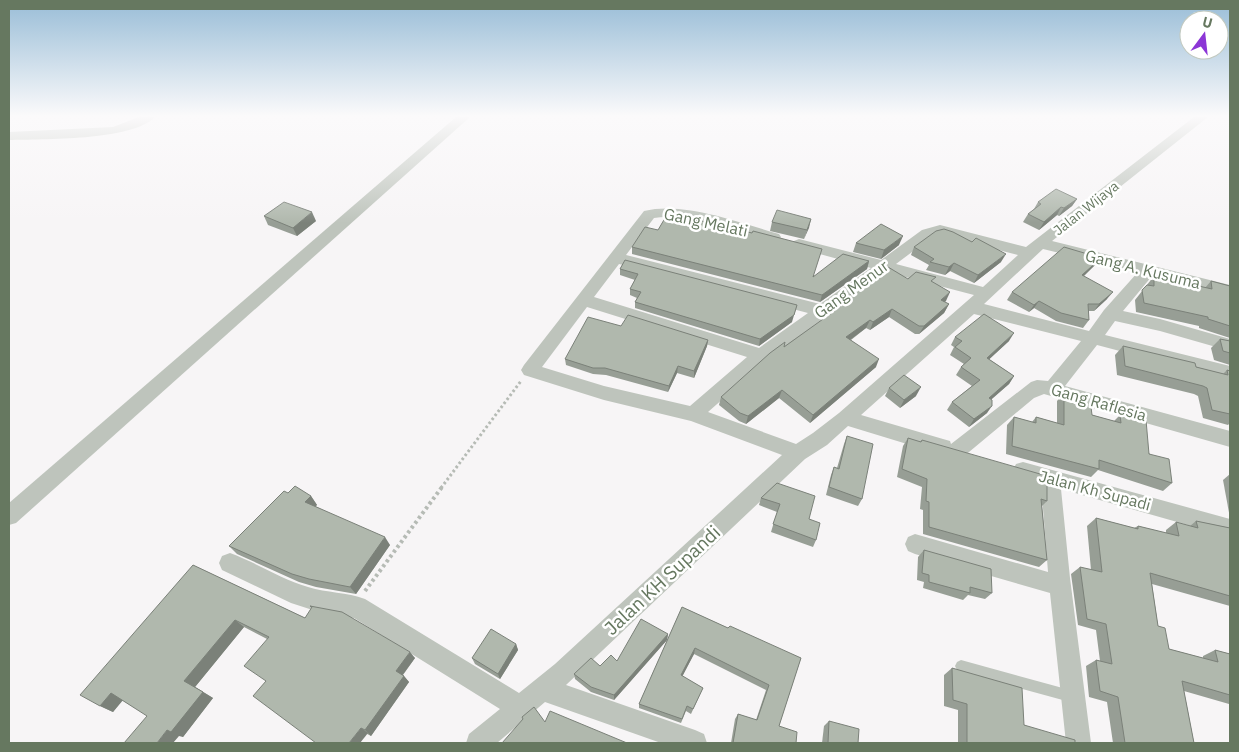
<svg xmlns="http://www.w3.org/2000/svg" width="1239" height="752" viewBox="0 0 1239 752" font-family="'IBM Plex Sans',sans-serif">
<style>
.lines{fill:none;stroke-linecap:round;stroke-linejoin:round}
.path-far1{stroke:#b6bbb5;stroke-width:3;stroke-dasharray:2.5 2.5;stroke-linecap:butt}
.path{stroke:#b6bbb5;stroke-width:4;stroke-dasharray:3 3;stroke-linecap:butt}
.service{fill:#bec4bc;fill-rule:evenodd}
.minor{fill:#bec4bc;fill-rule:evenodd}
.wall{fill:#979e95}
.shaded-wall{fill:#7b8179}
.building{fill:#b0b8ad;stroke:#7b8179}
.labels{text-anchor:middle;dominant-baseline:central;stroke-width:5;stroke-linejoin:round;paint-order:stroke}
.far-street-label{font-size:14px;fill:#667860;stroke:#fff}
.street-label{font-size:16px;fill:#667860;stroke:#fff}
.near-street-label{font-size:19px;fill:#667860;stroke:#fff}
</style>
<rect width="100%" height="100%" fill="#f7f5f6"/>
<g class="lines">
<polyline class="path-far1" points="441,488 521,381"/>
<polyline class="path" points="365,591 442,487"/>
<polygon class="service" points="961,660 1070,690 1074,692 1076,696 1074,700 1070,702 961,672 957,670 955,666 957,662"/>
<g class="minor">
<path d="M 139,117 L 155,117 C 132,141 42,139 9,140 L 9,132 L 113,127 Z"/>
<polygon points="456,117 470,117 16,523 9,525 9,503"/>
<path d="M 1194,117 L 1208,117 L 1052,241 L 1230,285 L 1230,295 L 1152,276 L 1123,311 L 1160,319 L 1230,339 L 1230,351 L 1160,331 L 1115,321 L 1105,335 L 1230,366 L 1230,380 L 1097,345 L 1065,386 L 1230,431 L 1230,447 L 1044,394 L 1034,398 L 963,457 L 956,459 L 949,457 L 948,453 L 943,455 L 848,426 L 827,445 L 805,459 L 566,685 L 695,730 L 704,734 L 707,743 L 661,743 L 545,702 L 497,743 L 466,743 L 469,734 L 500,709 L 354,618 L 325,614 L 291,603 L 222,570 L 219,563 L 222,556 L 230,553 C 257,563 281,579 308,587 C 327,593 347,592 365,599 L 519,693 L 555,664 L 782,455 L 691,421 L 604,400 L 524,375 L 521,370 L 524,365 L 644,211 C 684,201 740,223 779,234 L 781,237 L 779,240 L 774,242 C 741,233 687,212 654,218 L 626,255 L 820,304 L 871,268 L 794,247 L 792,244 L 794,241 L 799,239 L 881,260 L 922,230 L 940,225 L 1026,247 ZM 940,235 L 1018,255 L 983,287 L 896,264 L 932,237 ZM 1043,249 L 1138,272 L 1104,310 L 1089,331 L 984,304 ZM 619,264 L 808,313 L 759,348 L 594,297 ZM 886,272 L 974,295 L 839,413 L 813,433 L 796,444 L 708,412 L 767,360 ZM 587,307 L 747,357 L 690,406 L 604,386 L 542,367 ZM 974,314 L 1081,341 L 1048,381 L 1037,380 L 1031,382 L 951,444 L 950,441 L 943,439 L 861,415 Z"/>
<polygon points="1023,462 1230,519 1230,537 1061,489 1070,578 1091,743 1066,743 1050,593 915,554 908,551 905,544 908,537 915,534 1048,572 1041,483 1016,476 1013,470 1016,464"/>
</g>
</g>
<g class="wall">
<polygon points="1077,199 1072,206 1059,216 1057,215 1039,230 1023,222 1028,214 1034,209 1038,202"/>
<polygon points="264,216 316,221 297,236 268,225"/>
<polygon points="811,219 804,239 770,231 772,222"/>
<polygon points="856,243 899,245 881,259 853,252"/>
<polygon points="632,247 813,276 869,261 867,269 820,302 632,254"/>
<polygon points="914,247 1001,262 974,283 950,271 945,275 926,270 929,265 911,255"/>
<polygon points="625,260 792,322 759,346 635,308 635,302 637,298 630,295 630,289 635,280 620,275 620,269"/>
<polygon points="1095,265 1084,276 1107,299 1094,311 1088,311 1089,320 1083,328 1056,321 1034,308 1029,312 1007,300 1012,292"/>
<polygon points="1154,276 1205,288 1211,281 1230,286 1230,338 1199,328 1199,326 1136,312 1135,300"/>
<polygon points="908,279 933,282 946,301 944,302 949,304 944,313 919,334 915,334 889,317 870,330 866,328 851,340 876,367 810,423 779,398 746,424 739,421 719,405 721,397 784,347 837,309 839,303"/>
<polygon points="621,326 708,340 707,346 694,378 677,373 668,392 606,375 593,374 566,365 565,359"/>
<polygon points="955,337 1009,341 989,359 1014,376 1009,384 991,399 987,413 969,427 947,410 952,402 972,386 956,375 961,367 964,364 950,355 954,347 951,345"/>
<polygon points="1220,339 1230,341 1230,365 1214,360 1211,348"/>
<polygon points="1123,346 1196,367 1223,374 1227,370 1230,371 1230,423 1228,425 1203,418 1198,396 1194,394 1117,375 1115,355"/>
<polygon points="889,388 916,396 900,408 885,396"/>
<polygon points="1064,393 1084,404 1092,415 1114,421 1120,415 1172,483 1163,491 1098,470 1091,477 1006,454 1007,425 1014,417 1032,422 1036,417 1057,423 1057,401"/>
<polygon points="847,436 862,499 858,506 826,495 831,475 834,467 837,468 844,444"/>
<polygon points="908,438 920,442 922,440 1047,501 1042,506 1047,560 1039,567 923,534 923,510 920,509 922,487 897,477 903,446"/>
<polygon points="1230,474 1230,518 1223,480"/>
<polygon points="777,483 809,519 816,540 813,547 771,532 777,512 759,505 761,498"/>
<polygon points="288,493 311,496 317,505 315,506 390,545 356,594 316,587 299,582 237,554 229,546"/>
<polygon points="1096,518 1134,528 1138,526 1166,533 1166,530 1176,522 1190,526 1196,521 1230,528 1230,606 1152,584 1158,626 1169,649 1203,658 1203,656 1215,650 1230,654 1230,703 1229,704 1184,691 1194,743 1113,743 1107,702 1089,697 1086,666 1096,660 1100,661 1096,630 1078,625 1071,574 1080,567 1091,570 1087,526"/>
<polygon points="924,550 992,593 985,599 968,595 963,600 923,588 924,582 917,580 918,557"/>
<polygon points="193,565 305,618 312,608 310,606 415,658 403,675 409,682 371,736 266,682 267,639 244,627 195,687 213,698 183,737 122,700 113,712 100,706"/>
<polygon points="682,607 728,628 801,658 779,726 796,743 731,743 735,719 738,714 756,720 766,690 694,654 682,676 703,688 691,714 686,711 681,723 639,708 639,704"/>
<polygon points="668,634 667,640 614,700 591,692 575,679 574,674 617,661"/>
<polygon points="516,644 518,650 500,679 475,664 472,658"/>
<polygon points="952,668 1024,725 1075,743 958,743 958,710 944,706 944,675"/>
<polygon points="829,721 858,743 822,743 824,726"/>
</g>
<g class="shaded-wall">
<polygon points="1077,199 1072,206 1059,216 1064,208"/>
<polygon points="1061,207 1057,215 1039,230 1044,222"/>
<polygon points="312,212 316,221 297,236 293,228"/>
<polygon points="811,219 809,228 804,239 807,230"/>
<polygon points="903,236 899,245 881,259 884,250"/>
<polygon points="1006,254 1001,262 974,283 978,275"/>
<polygon points="1101,258 1095,265 1077,282 1082,275"/>
<polygon points="869,261 867,269 820,302 822,295"/>
<polygon points="954,263 950,271 945,275 949,267"/>
<polygon points="950,292 946,301 936,308 941,300"/>
<polygon points="1113,292 1107,299 1094,311 1099,304"/>
<polygon points="1039,301 1034,308 1029,312 1034,305"/>
<polygon points="949,304 944,313 919,334 924,326"/>
<polygon points="797,305 792,322 759,346 760,339"/>
<polygon points="892,309 889,317 870,330 873,322"/>
<polygon points="870,320 866,328 843,345 846,337"/>
<polygon points="1014,333 1009,341 982,366 987,358"/>
<polygon points="708,340 707,346 694,378 694,371"/>
<polygon points="879,359 876,367 810,423 813,415"/>
<polygon points="678,366 677,373 668,392 669,386"/>
<polygon points="1014,376 1009,384 984,406 989,398"/>
<polygon points="921,387 916,396 900,408 904,400"/>
<polygon points="782,390 779,398 746,424 748,416"/>
<polygon points="992,406 987,413 969,427 974,419"/>
<polygon points="311,496 317,505 311,511 305,502"/>
<polygon points="385,537 390,545 356,594 350,587"/>
<polygon points="235,620 244,627 195,687 213,698 183,737 179,736 173,743 157,743 167,730 184,681"/>
<polygon points="668,634 667,640 614,700 614,695"/>
<polygon points="516,644 518,650 500,679 498,674"/>
<polygon points="695,648 694,654 680,681 681,675"/>
<polygon points="410,652 415,658 401,677 396,671"/>
<polygon points="404,676 409,682 371,736 365,730"/>
<polygon points="111,693 124,699 113,712 100,706"/>
<polygon points="361,728 368,733 360,743 349,743"/>
</g>
<g class="building">
<polygon points="1056,189 1077,199 1064,208 1061,207 1044,222 1028,214 1041,204 1038,202"/>
<polygon points="284,202 312,212 293,228 264,216"/>
<polygon points="777,210 811,219 807,230 772,222"/>
<polygon points="668,213 752,233 753,231 822,249 813,277 843,254 869,261 822,295 632,247 645,227 658,230"/>
<polygon points="881,224 903,236 884,250 856,243"/>
<polygon points="944,229 953,232 972,242 976,238 1006,254 978,275 954,263 949,267 930,262 934,259 914,247 936,231"/>
<polygon points="1064,247 1101,258 1082,275 1113,292 1099,304 1088,304 1089,320 1061,313 1039,301 1034,305 1012,292"/>
<polygon points="625,260 797,305 794,315 760,339 635,302 641,292 630,289 638,274 620,269"/>
<polygon points="888,267 908,279 916,272 936,277 931,281 950,292 941,300 949,304 924,326 919,326 892,309 873,322 870,320 846,337 879,359 813,415 782,390 748,416 740,413 721,397 770,353 785,342 784,347 844,304 839,303"/>
<polygon points="1154,276 1212,289 1211,281 1230,286 1230,326 1208,319 1208,317 1144,303 1142,290 1147,285 1154,286"/>
<polygon points="984,314 1014,333 987,358 1014,376 989,398 992,400 992,406 974,419 952,402 980,380 961,367 971,358 955,347 962,341 955,337"/>
<polygon points="628,315 708,340 694,371 678,366 669,386 605,368 593,368 565,359 588,317 621,326"/>
<polygon points="1220,339 1230,341 1230,353 1223,351"/>
<polygon points="1123,346 1195,363 1196,367 1228,375 1227,370 1230,371 1230,414 1212,410 1207,388 1203,386 1125,366"/>
<polygon points="904,375 921,387 904,400 889,388"/>
<polygon points="1064,393 1084,398 1084,404 1091,407 1092,415 1121,423 1120,415 1146,420 1149,454 1169,459 1172,483 1099,460 1099,469 1012,446 1014,417 1036,423 1036,417 1064,425"/>
<polygon points="847,436 873,444 862,499 829,487 834,467 839,469"/>
<polygon points="908,438 921,442 922,440 1047,476 1047,501 1041,499 1047,560 929,527 929,502 926,501 927,479 902,469"/>
<polygon points="777,483 815,496 809,519 820,523 816,540 773,524 780,504 761,498"/>
<polygon points="295,486 311,496 305,502 385,537 350,587 309,579 292,574 229,546 284,491 288,493"/>
<polygon points="1096,518 1138,529 1138,526 1179,536 1176,522 1198,528 1196,521 1230,528 1230,596 1150,573 1158,626 1165,628 1169,649 1218,662 1215,650 1230,654 1230,695 1182,681 1194,743 1125,743 1118,697 1100,691 1096,660 1112,664 1106,624 1087,619 1080,567 1102,572"/>
<polygon points="924,550 991,569 992,593 970,587 970,593 929,582 929,575 922,573"/>
<polygon points="193,565 305,618 312,607 310,606 342,612 410,652 396,671 404,676 365,730 361,728 349,743 316,743 253,696 266,681 244,666 269,637 235,620 184,681 203,692 171,732 167,730 157,743 124,743 147,716 111,693 100,706 80,695"/>
<polygon points="682,607 728,628 730,626 801,658 779,726 797,732 796,743 733,743 738,714 757,720 769,685 695,648 681,675 703,688 693,709 687,706 682,719 639,704"/>
<polygon points="641,619 668,634 614,695 591,687 574,674 591,658 600,666 611,655 617,661"/>
<polygon points="491,629 516,644 498,674 472,658"/>
<polygon points="952,668 1022,688 1024,725 1075,740 1075,743 967,743 967,704 953,700"/>
<polygon points="534,707 545,722 550,711 627,743 502,743 523,719 522,717"/>
<polygon points="829,721 859,729 858,743 828,743"/>
</g>
<linearGradient id="sky" x2="0" y2="1"><stop stop-color="#99bdd7"/><stop offset="0.52" stop-color="#fbfafb"/><stop offset="1" stop-color="#fbfafb" stop-opacity="0"/></linearGradient>
<rect width="1239" height="223" fill="url(#sky)"/>
<g class="labels">
<g class="far-street-label">
<text transform="translate(1086 208) rotate(-38)">Jalan Wijaya</text>
</g>
<g class="street-label">
<text transform="translate(706 222) rotate(12)">Gang Melati</text>
<text transform="translate(1143 269) rotate(14)">Gang A. Kusuma</text>
<text transform="translate(851 289) rotate(-36)">Gang Menur</text>
<text transform="translate(1099 402) rotate(16)">Gang Raflesia</text>
<text transform="translate(1095 490) rotate(15)">Jalan Kh Supadi</text>
</g>
<g class="near-street-label">
<text transform="translate(662 580) rotate(-43)">Jalan KH Supandi</text>
</g>
</g>
<rect width="1239" height="752" fill="none" stroke="#667860" stroke-width="20"/>
<g transform="translate(1204 35) rotate(15)"><circle r="24" fill="#ffffff" stroke="#c2c9bf"/>
<path d="M0-4L9 19L0 12L-9 19Z" fill="#8c36d6"/>
<text y="-8" font-size="14" font-weight="bold" text-anchor="middle" fill="#667860">U</text>
</g>
</svg>
